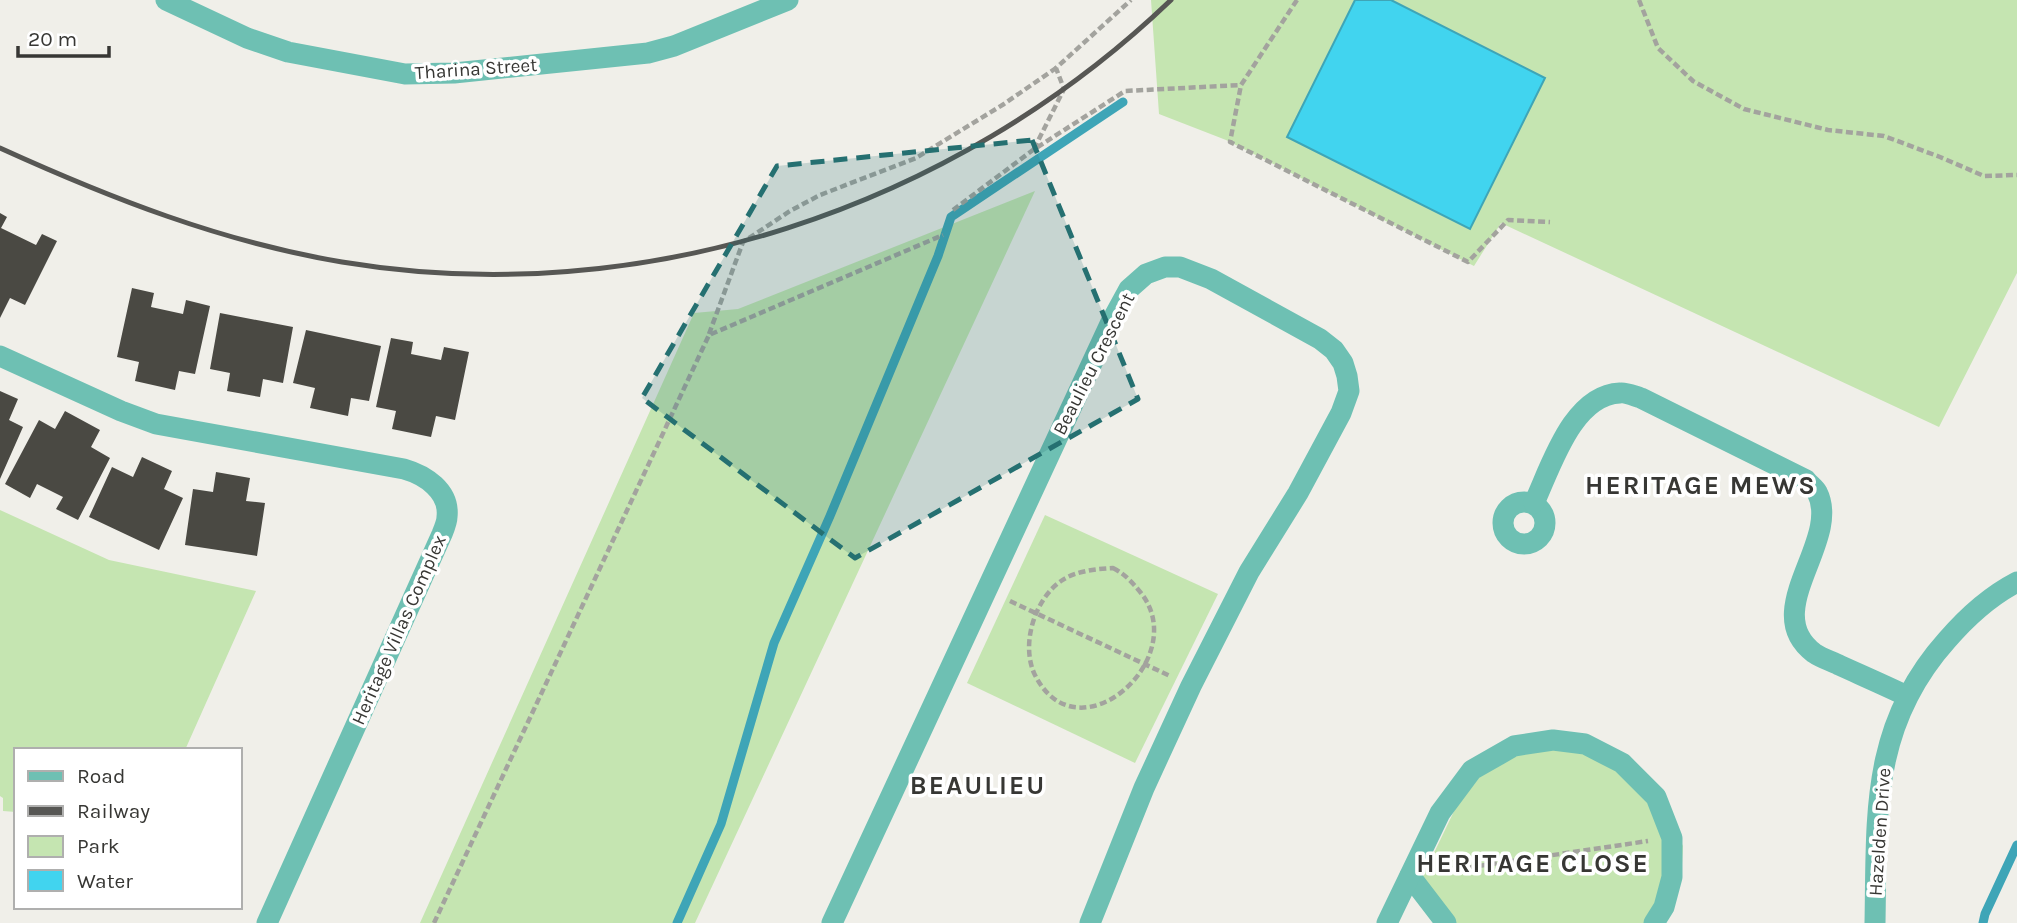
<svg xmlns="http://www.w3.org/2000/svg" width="2017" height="923" viewBox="0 0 2017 923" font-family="Karla,sans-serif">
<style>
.green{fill:#c5e5b1}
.water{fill:#41d4ef;stroke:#3ea5b7;stroke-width:2}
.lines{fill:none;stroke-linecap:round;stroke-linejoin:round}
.stream{stroke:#3ea5b7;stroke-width:9}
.building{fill:#4a4943}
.path{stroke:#a3a39e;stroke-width:4.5;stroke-dasharray:7 3.5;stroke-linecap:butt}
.street{stroke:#6ec0b3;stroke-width:21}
.rail{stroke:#575754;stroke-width:5}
.marked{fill:#257071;fill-opacity:0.2;stroke:#257071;stroke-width:5;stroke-dasharray:14 9;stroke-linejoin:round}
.labels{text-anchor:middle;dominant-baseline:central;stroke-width:7;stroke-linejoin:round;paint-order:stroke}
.street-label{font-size:19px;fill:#373734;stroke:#fff}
.district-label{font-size:26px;font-weight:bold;letter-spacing:2px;fill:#373734;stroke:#fff}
</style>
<rect width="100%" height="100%" fill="#f0efe9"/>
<g class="green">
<polygon points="1151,0 2017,0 2017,273 1939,427 1501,223 1474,266 1226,140 1159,114"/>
<polygon points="1035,191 695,923 420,923 694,313 738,309"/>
<polygon points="0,510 109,560 256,591 185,750 16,750 16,812 3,811 3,798 0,796"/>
<polygon points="1045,515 1218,594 1135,763 967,683"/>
<polygon points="1580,747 1631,772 1662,806 1683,846 1681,882 1662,923 1451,923 1420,882 1469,780 1516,750"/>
</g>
<polygon class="water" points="1355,0 1391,0 1545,78 1470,229 1287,137"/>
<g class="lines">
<g class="stream">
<polyline points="677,923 721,824 774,643 830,516 938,256 951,217 1123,102"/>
<polyline points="1983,923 1985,914 2017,845"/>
</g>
</g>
<g class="building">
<polygon points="0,213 7,217 1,228 36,245 42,234 57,241 25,305 10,298 0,318"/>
<polygon points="132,288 154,293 151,307 183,314 186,300 210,306 195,374 179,371 175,390 135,381 139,362 117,357"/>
<polygon points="220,313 293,327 283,383 263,379 260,397 227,391 230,373 210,369"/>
<polygon points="306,330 381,346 369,401 351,398 348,416 310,408 315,388 293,383"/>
<polygon points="391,338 413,342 411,354 441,360 444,347 469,352 455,420 436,416 431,437 392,429 396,411 376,407"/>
<polygon points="0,391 18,399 9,420 23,427 0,479"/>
<polygon points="65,411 100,430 91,447 110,458 78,520 56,509 63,497 37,484 30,498 5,484 39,420 55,429"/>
<polygon points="142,457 172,471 164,489 183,498 159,550 89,517 112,467 133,477"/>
<polygon points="216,472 250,478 246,501 265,503 257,556 185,545 193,489 213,492"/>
</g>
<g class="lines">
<g class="path">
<polyline points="1297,0 1241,85 1230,142 1468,262 1508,220 1550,222"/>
<polyline points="1639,0 1658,48 1693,81 1744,109 1828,130 1884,136 1940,157 1984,176 2017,175"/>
<polyline points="1034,149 1064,89 1056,68 1131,0"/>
<polyline points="953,210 1033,150 1125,91 1241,85"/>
<polyline points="709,334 743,242 790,211 820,195 916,158 1004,104 1056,68"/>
<path d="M 1113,568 C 1125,574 1132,582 1141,593 C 1193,659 1076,762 1034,673 C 1021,643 1035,599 1061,581 C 1075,571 1096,569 1113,568 Z"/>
<polyline points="1010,601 1170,676"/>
<polyline points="1438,872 1648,841"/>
<polyline points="434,923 709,335 943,235"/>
</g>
<g class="street">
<polyline points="166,0 247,38 288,52 405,74 454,73 648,53 674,46 788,0"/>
<path d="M 0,356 L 121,411 L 156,424 L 404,469 C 425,475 450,491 447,517 C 447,522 444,529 442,534 L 267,923"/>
<circle cx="1524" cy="523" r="21"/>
<path d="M 1534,503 C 1551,467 1572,395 1620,393 C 1626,392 1634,396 1641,398 L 1806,480 C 1809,484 1815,488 1817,492 C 1842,541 1758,611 1814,653 C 1821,658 1831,661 1839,665 C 1861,675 1884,685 1907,696"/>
<polyline points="1410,876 1446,923"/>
<polyline points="832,923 1111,322 1129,289 1146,274 1165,267 1180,267 1211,279 1320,339 1334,350 1343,363 1347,376 1349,391 1341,413 1298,493 1249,572 1191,686 1144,788 1090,923"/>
<polyline points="1387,923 1440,813 1472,770 1514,746 1553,740 1585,744 1622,763 1656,797 1672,838 1672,877 1664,907 1654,923"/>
<path d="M 1875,923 C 1877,815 1870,726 1947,640 C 1966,618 1990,596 2017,582"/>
</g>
<path class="rail" d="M 0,148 C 110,198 222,242 342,262 C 642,312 953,209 1171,0"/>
</g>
<path class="marked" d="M 1032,140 L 1138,399 L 855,558 L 642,398 L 777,166 Z"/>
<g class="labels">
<g class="street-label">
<text transform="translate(476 69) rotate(-4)">Tharina Street</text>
<text transform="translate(1094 364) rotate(-63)">Beaulieu Crescent</text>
<text transform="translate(399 630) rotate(-66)">Heritage Villas Complex</text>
<text transform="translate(1880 832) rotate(-86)">Hazelden Drive</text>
</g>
<g class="district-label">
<text x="1701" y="485">HERITAGE MEWS</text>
<text x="978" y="785">BEAULIEU</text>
<text x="1533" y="863">HERITAGE CLOSE</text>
</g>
</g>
<rect x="14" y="748" width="228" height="161" fill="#ffffff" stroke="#afafae" stroke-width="2"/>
<rect x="28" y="771" width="35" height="10" fill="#6ec0b3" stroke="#afafae" stroke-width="2"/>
<text x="77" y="783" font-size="21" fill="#373734">Road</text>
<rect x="28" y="806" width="35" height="10" fill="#575754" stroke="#afafae" stroke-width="2"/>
<text x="77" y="818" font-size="21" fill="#373734">Railway</text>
<rect x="28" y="836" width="35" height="21" fill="#c5e5b1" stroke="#afafae" stroke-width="2"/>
<text x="77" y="853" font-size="21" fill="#373734">Park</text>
<rect x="28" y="870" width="35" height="21" fill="#41d4ef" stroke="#afafae" stroke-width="2"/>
<text x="77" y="888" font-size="21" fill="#373734">Water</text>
<path d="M18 46v10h91v-10" fill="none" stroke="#373734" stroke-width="3.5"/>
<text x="28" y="46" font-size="21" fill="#373734" stroke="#ffffff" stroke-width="5" paint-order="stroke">20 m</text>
</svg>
